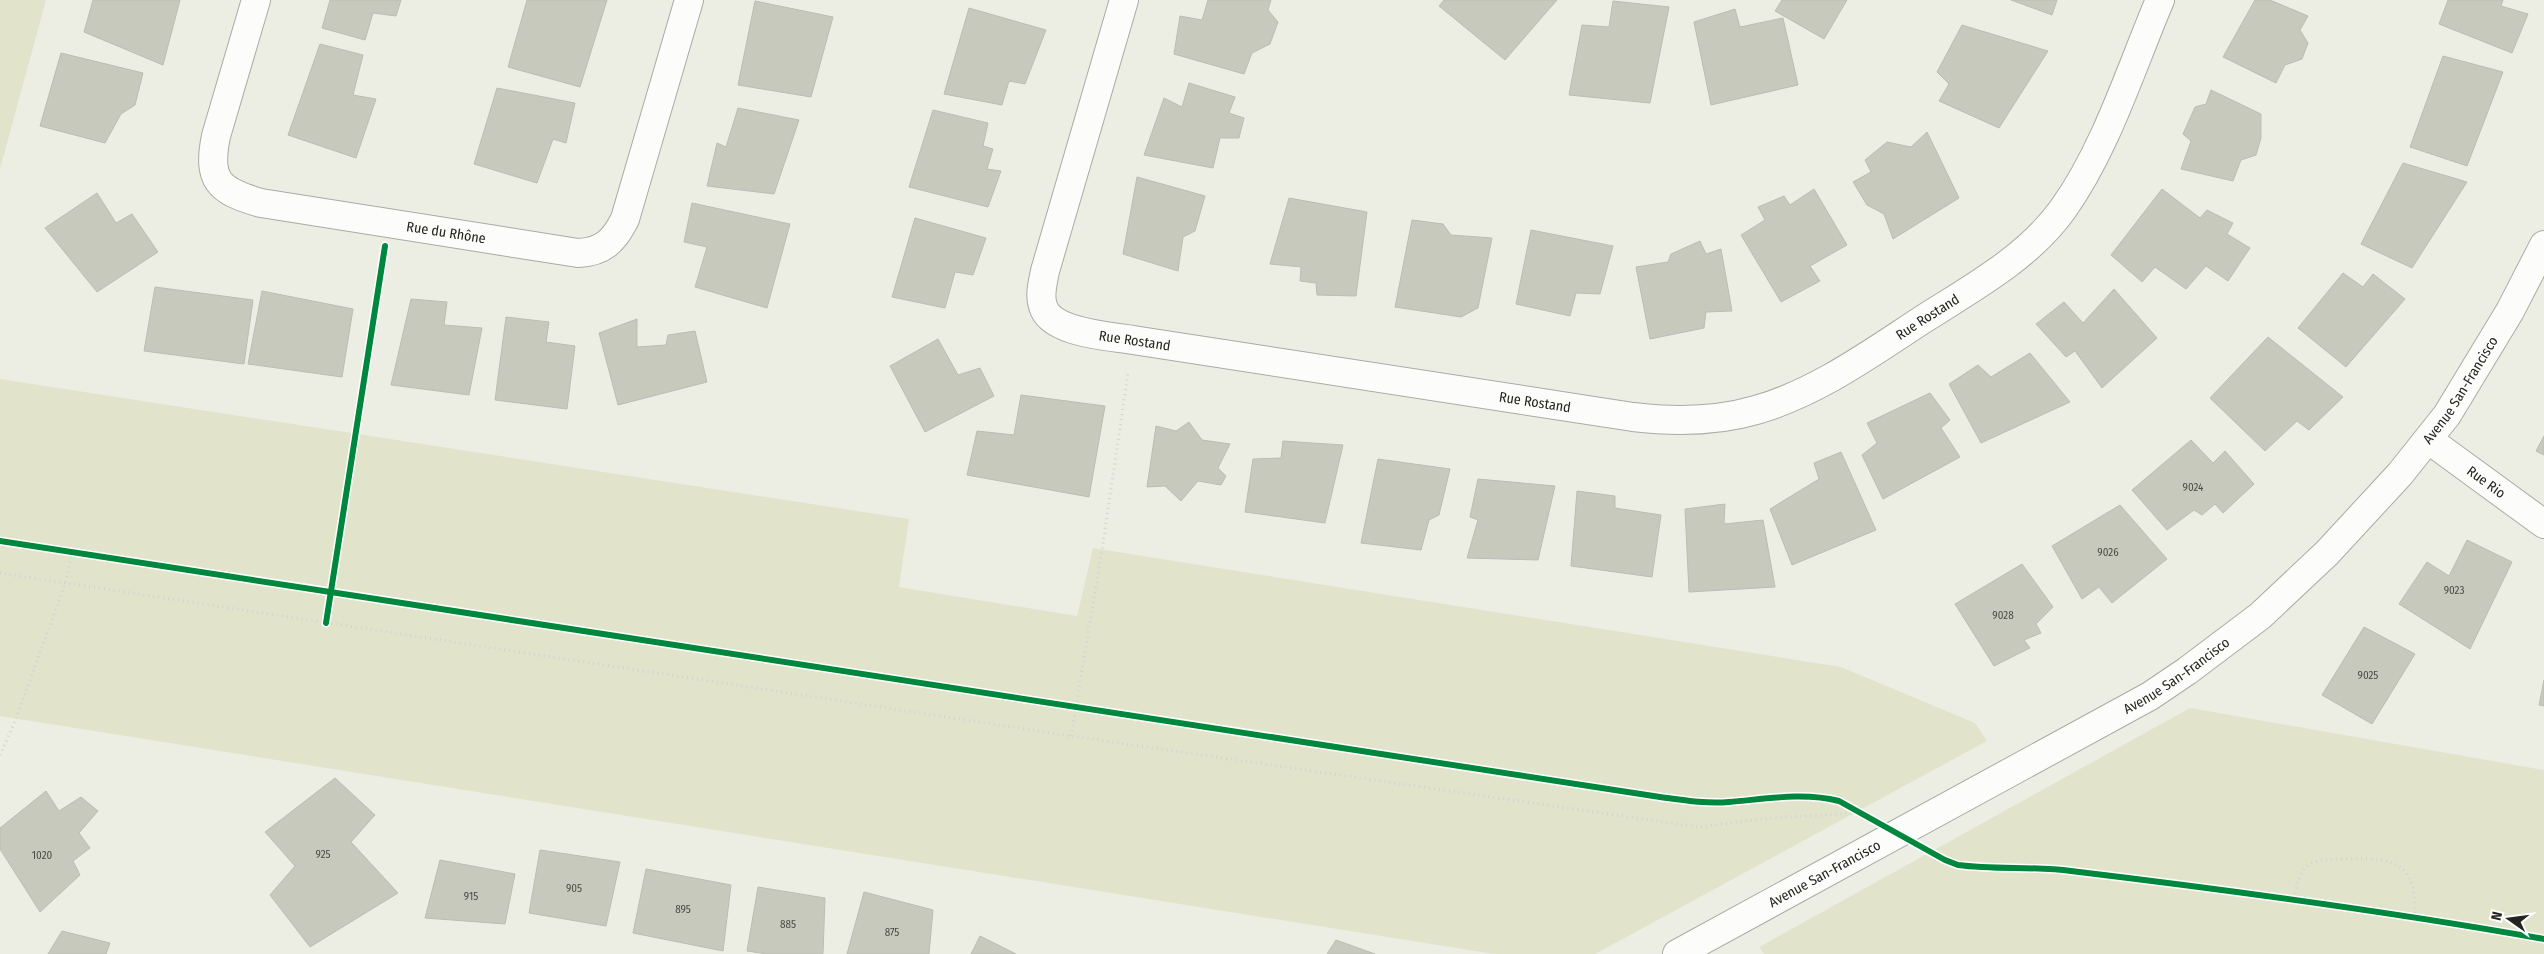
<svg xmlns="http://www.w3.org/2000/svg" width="2544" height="954" viewBox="0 0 2544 954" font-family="'Fira Sans Condensed',sans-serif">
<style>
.green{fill:#e1e4cb}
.building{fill:#c7c9bd;stroke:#bcbcb5}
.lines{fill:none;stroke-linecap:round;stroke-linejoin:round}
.minor-casing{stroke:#aaaba4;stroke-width:30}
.tertiary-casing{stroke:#aaaba4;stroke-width:30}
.path{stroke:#d2d3d0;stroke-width:3;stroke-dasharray:1 4;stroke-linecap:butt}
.minor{stroke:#fcfcfb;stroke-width:28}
.tertiary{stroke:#fcfcfb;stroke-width:28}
.cycleway-casing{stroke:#fff;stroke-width:9}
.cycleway{stroke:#00873e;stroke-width:6}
.labels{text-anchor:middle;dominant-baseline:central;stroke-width:4.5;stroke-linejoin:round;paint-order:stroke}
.number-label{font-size:11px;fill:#4c4d46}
.street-label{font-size:14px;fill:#23241e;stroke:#fff}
</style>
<rect width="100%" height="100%" fill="#eceee4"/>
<g class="green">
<polygon points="0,0 46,0 0,169"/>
<polygon points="0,379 909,519 899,587 1077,616 1093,548 1841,667 1975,723 1987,741 1595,954 1494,954 0,716"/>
<polygon points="2190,708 2544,770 2544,954 1764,954 1759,947"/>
</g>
<g class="building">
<polygon points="93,0 180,0 163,65 84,32"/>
<polygon points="330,0 401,0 396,16 373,13 365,40 322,28"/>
<polygon points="527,0 607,0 580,87 508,67"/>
<polygon points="1208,0 1271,0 1268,10 1278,22 1270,44 1252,53 1244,74 1174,54 1180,16 1202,20"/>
<polygon points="1444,0 1557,0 1505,60 1439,6"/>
<polygon points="1782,0 1847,0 1824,39 1775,11"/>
<polygon points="2011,0 2057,0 2052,15"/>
<polygon points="2255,0 2270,0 2308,16 2300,30 2308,43 2302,59 2285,65 2276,83 2223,57"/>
<polygon points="2448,0 2503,0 2501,6 2528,14 2512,53 2439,24"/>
<polygon points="755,1 833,17 811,97 738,85"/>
<polygon points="1613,1 1669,7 1650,103 1569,95 1582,25 1609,27"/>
<polygon points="969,8 1046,30 1025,84 1009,81 1002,105 944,94"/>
<polygon points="1735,9 1740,27 1783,18 1798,85 1711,105 1694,22"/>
<polygon points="1962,25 2048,51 1999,128 1939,101 1949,84 1937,72"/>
<polygon points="320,44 363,55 353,95 376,99 356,158 288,135"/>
<polygon points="61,53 143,73 135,105 121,114 105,143 40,126"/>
<polygon points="2443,56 2503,72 2467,166 2410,147"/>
<polygon points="1189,83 1235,97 1229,113 1244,118 1239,138 1220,138 1213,168 1144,155 1164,98 1182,107"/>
<polygon points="497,88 575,103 566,143 553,139 537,183 474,164"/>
<polygon points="2211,90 2261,114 2261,138 2256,155 2241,160 2233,181 2181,169 2191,141 2183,134 2195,107 2206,104"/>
<polygon points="738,108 799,120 774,194 707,186 717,143 726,147"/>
<polygon points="933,110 988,123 983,146 993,149 987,169 1001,171 988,207 909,187"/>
<polygon points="1927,132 1959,198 1893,239 1884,214 1867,205 1853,182 1871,172 1865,160 1887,142 1911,147"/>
<polygon points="2403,163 2467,182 2412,268 2361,244"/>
<polygon points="1137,177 1205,196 1195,231 1183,237 1178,271 1123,254"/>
<polygon points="1814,189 1847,245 1810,266 1820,281 1781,302 1741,235 1765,220 1758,207 1784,196 1790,205"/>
<polygon points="2162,189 2200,218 2207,210 2233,223 2227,234 2250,248 2228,281 2206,266 2186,289 2155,267 2142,282 2111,255"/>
<polygon points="97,193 116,223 132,214 158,252 97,292 45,228"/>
<polygon points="1289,198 1367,212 1356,296 1317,295 1316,283 1300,281 1301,267 1270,264"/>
<polygon points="692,203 790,224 767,308 695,287 707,247 684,242"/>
<polygon points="915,218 986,238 973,275 955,272 945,308 892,297"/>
<polygon points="1412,220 1443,224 1451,235 1492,238 1478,308 1461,317 1395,307"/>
<polygon points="1531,230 1613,246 1600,294 1576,293 1570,316 1516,304"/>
<polygon points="1700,241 1706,254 1721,249 1732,311 1706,312 1704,328 1650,339 1636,267 1668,262 1671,254"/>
<polygon points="2343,273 2363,287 2373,274 2405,299 2346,367 2298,328"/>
<polygon points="155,287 253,300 244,364 144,351"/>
<polygon points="2114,289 2157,338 2102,388 2075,351 2066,357 2036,324 2064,302 2083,323"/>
<polygon points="262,291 353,309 342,377 248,364"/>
<polygon points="411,299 447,302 444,325 482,328 469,395 391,385"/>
<polygon points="506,317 549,322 546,342 575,346 567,409 495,400"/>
<polygon points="637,319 637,347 666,345 668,335 695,331 707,382 618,405 599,333"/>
<polygon points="2268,337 2343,397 2309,430 2297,421 2265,451 2210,398"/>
<polygon points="938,339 958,375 980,368 994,396 925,432 890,366"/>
<polygon points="2030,353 2070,402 1981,443 1949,384 1978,365 1991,377"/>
<polygon points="1930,393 1950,420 1941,428 1960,457 1883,499 1862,455 1877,443 1867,423"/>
<polygon points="1021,395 1105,406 1089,497 967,475 977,431 1014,435"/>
<polygon points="1189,422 1202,440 1230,444 1218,468 1226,476 1221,485 1198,481 1181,501 1165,486 1147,487 1156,426 1176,431"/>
<polygon points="2544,436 2544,455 2536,451"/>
<polygon points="2191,440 2213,463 2225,451 2254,484 2223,513 2215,504 2202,515 2194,510 2167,530 2132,490"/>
<polygon points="1283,441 1343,445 1325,523 1245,512 1253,459 1281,458"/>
<polygon points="1841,452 1876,530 1792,565 1770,509 1819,479 1814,463"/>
<polygon points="1378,459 1450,469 1439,515 1429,520 1421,550 1361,543"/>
<polygon points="1478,479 1555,486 1538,560 1467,558 1478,520 1470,517"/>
<polygon points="1577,491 1615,496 1615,508 1661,515 1652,577 1571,566"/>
<polygon points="1725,504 1724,524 1763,520 1775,587 1689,592 1685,509"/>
<polygon points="2120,505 2167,559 2112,603 2099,587 2082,599 2052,546"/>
<polygon points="2467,540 2512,562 2470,649 2399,604 2427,562 2449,576"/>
<polygon points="2022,564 2053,607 2036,624 2041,633 2024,640 2030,648 1994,666 1955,604"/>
<polygon points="2364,627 2415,654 2372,724 2322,695"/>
<polygon points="2544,680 2544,706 2539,705"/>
<polygon points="335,778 375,815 351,842 398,893 310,947 270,895 295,866 265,832"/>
<polygon points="46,791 59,811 81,797 98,811 79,833 90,848 73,861 80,875 40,912 0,849 0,828"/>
<polygon points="540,850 620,862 606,926 529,913"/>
<polygon points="440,860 515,874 505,924 425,918"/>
<polygon points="646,869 731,885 723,951 633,933"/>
<polygon points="758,887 825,898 823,954 767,954 747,951"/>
<polygon points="864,892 933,910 929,954 847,954"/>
<polygon points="62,931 110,943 106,954 48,954"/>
<polygon points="980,936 1016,954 971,954"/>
<polygon points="1336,940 1375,954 1327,954"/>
</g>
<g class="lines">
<defs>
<g id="minor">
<path id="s1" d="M 256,0 L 216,136 C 207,180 218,191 261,203 L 578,253 C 603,252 614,241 625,219 L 689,0"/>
<path id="s2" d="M 1124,0 L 1045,271 C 1043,282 1039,295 1043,306 C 1050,333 1109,336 1133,340 L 1633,417 C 1675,422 1715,422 1756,410 C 1816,393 1870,354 1922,320 C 1972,288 2028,258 2063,209 C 2106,149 2131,68 2160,0"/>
<path id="s3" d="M 2429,440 L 2544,524"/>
</g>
<g id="tertiary">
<path id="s4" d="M 1677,954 L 2150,696 L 2187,671 L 2260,616 L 2327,553 L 2400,474 L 2447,415 L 2510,311 L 2544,245"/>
</g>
</defs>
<use href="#minor" class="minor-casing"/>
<use href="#tertiary" class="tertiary-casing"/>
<g class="path">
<polyline points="0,573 1071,736 1698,827 1770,818 1860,813"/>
<polyline points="1071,736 1102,550 1128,373"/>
<polyline points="0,755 15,721 65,584 72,553"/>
<path d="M 2294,898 C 2297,887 2299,871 2310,864 C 2320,858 2336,860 2348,859 C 2397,857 2416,864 2415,916"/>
</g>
<use href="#minor" class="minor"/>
<use href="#tertiary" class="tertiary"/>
<defs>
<g id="cycleway">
<path d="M 0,541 L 1660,797 C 1682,800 1706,804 1729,802 C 1766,799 1803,792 1839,801 L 1945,860 L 1958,865 C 1995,870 2034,866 2071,871 C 2229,890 2387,911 2544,939"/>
<polyline points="326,623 385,246"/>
</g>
</defs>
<use href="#cycleway" class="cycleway-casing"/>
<use href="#cycleway" class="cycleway"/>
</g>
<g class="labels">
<g class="number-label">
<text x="2193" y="487">9024</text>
<text x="2108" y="552">9026</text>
<text x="2454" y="590">9023</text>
<text x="2003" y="615">9028</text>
<text x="2368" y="675">9025</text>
<text x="323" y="854">925</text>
<text x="42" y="855">1020</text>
<text x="574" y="888">905</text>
<text x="471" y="896">915</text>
<text x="683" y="909">895</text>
<text x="788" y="924">885</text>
<text x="892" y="932">875</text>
</g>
<g class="street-label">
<text stroke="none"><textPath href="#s1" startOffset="424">Rue du Rhône</textPath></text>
<text stroke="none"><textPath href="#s2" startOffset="1244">Rue Rostand</textPath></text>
<text stroke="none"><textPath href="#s2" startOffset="420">Rue Rostand</textPath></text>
<text stroke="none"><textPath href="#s4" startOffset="978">Avenue San-Francisco</textPath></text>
<text stroke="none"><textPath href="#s2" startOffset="825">Rue Rostand</textPath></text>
<text stroke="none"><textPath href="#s3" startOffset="71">Rue Rio</textPath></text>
<text stroke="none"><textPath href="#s4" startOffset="572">Avenue San-Francisco</textPath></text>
<text stroke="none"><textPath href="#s4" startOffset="168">Avenue San-Francisco</textPath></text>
</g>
</g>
<g transform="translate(2509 919) rotate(284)" stroke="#ffffff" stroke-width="4" paint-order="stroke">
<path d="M0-4L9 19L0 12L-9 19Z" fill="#23241e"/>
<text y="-8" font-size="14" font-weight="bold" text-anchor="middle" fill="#23241e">N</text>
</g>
</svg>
